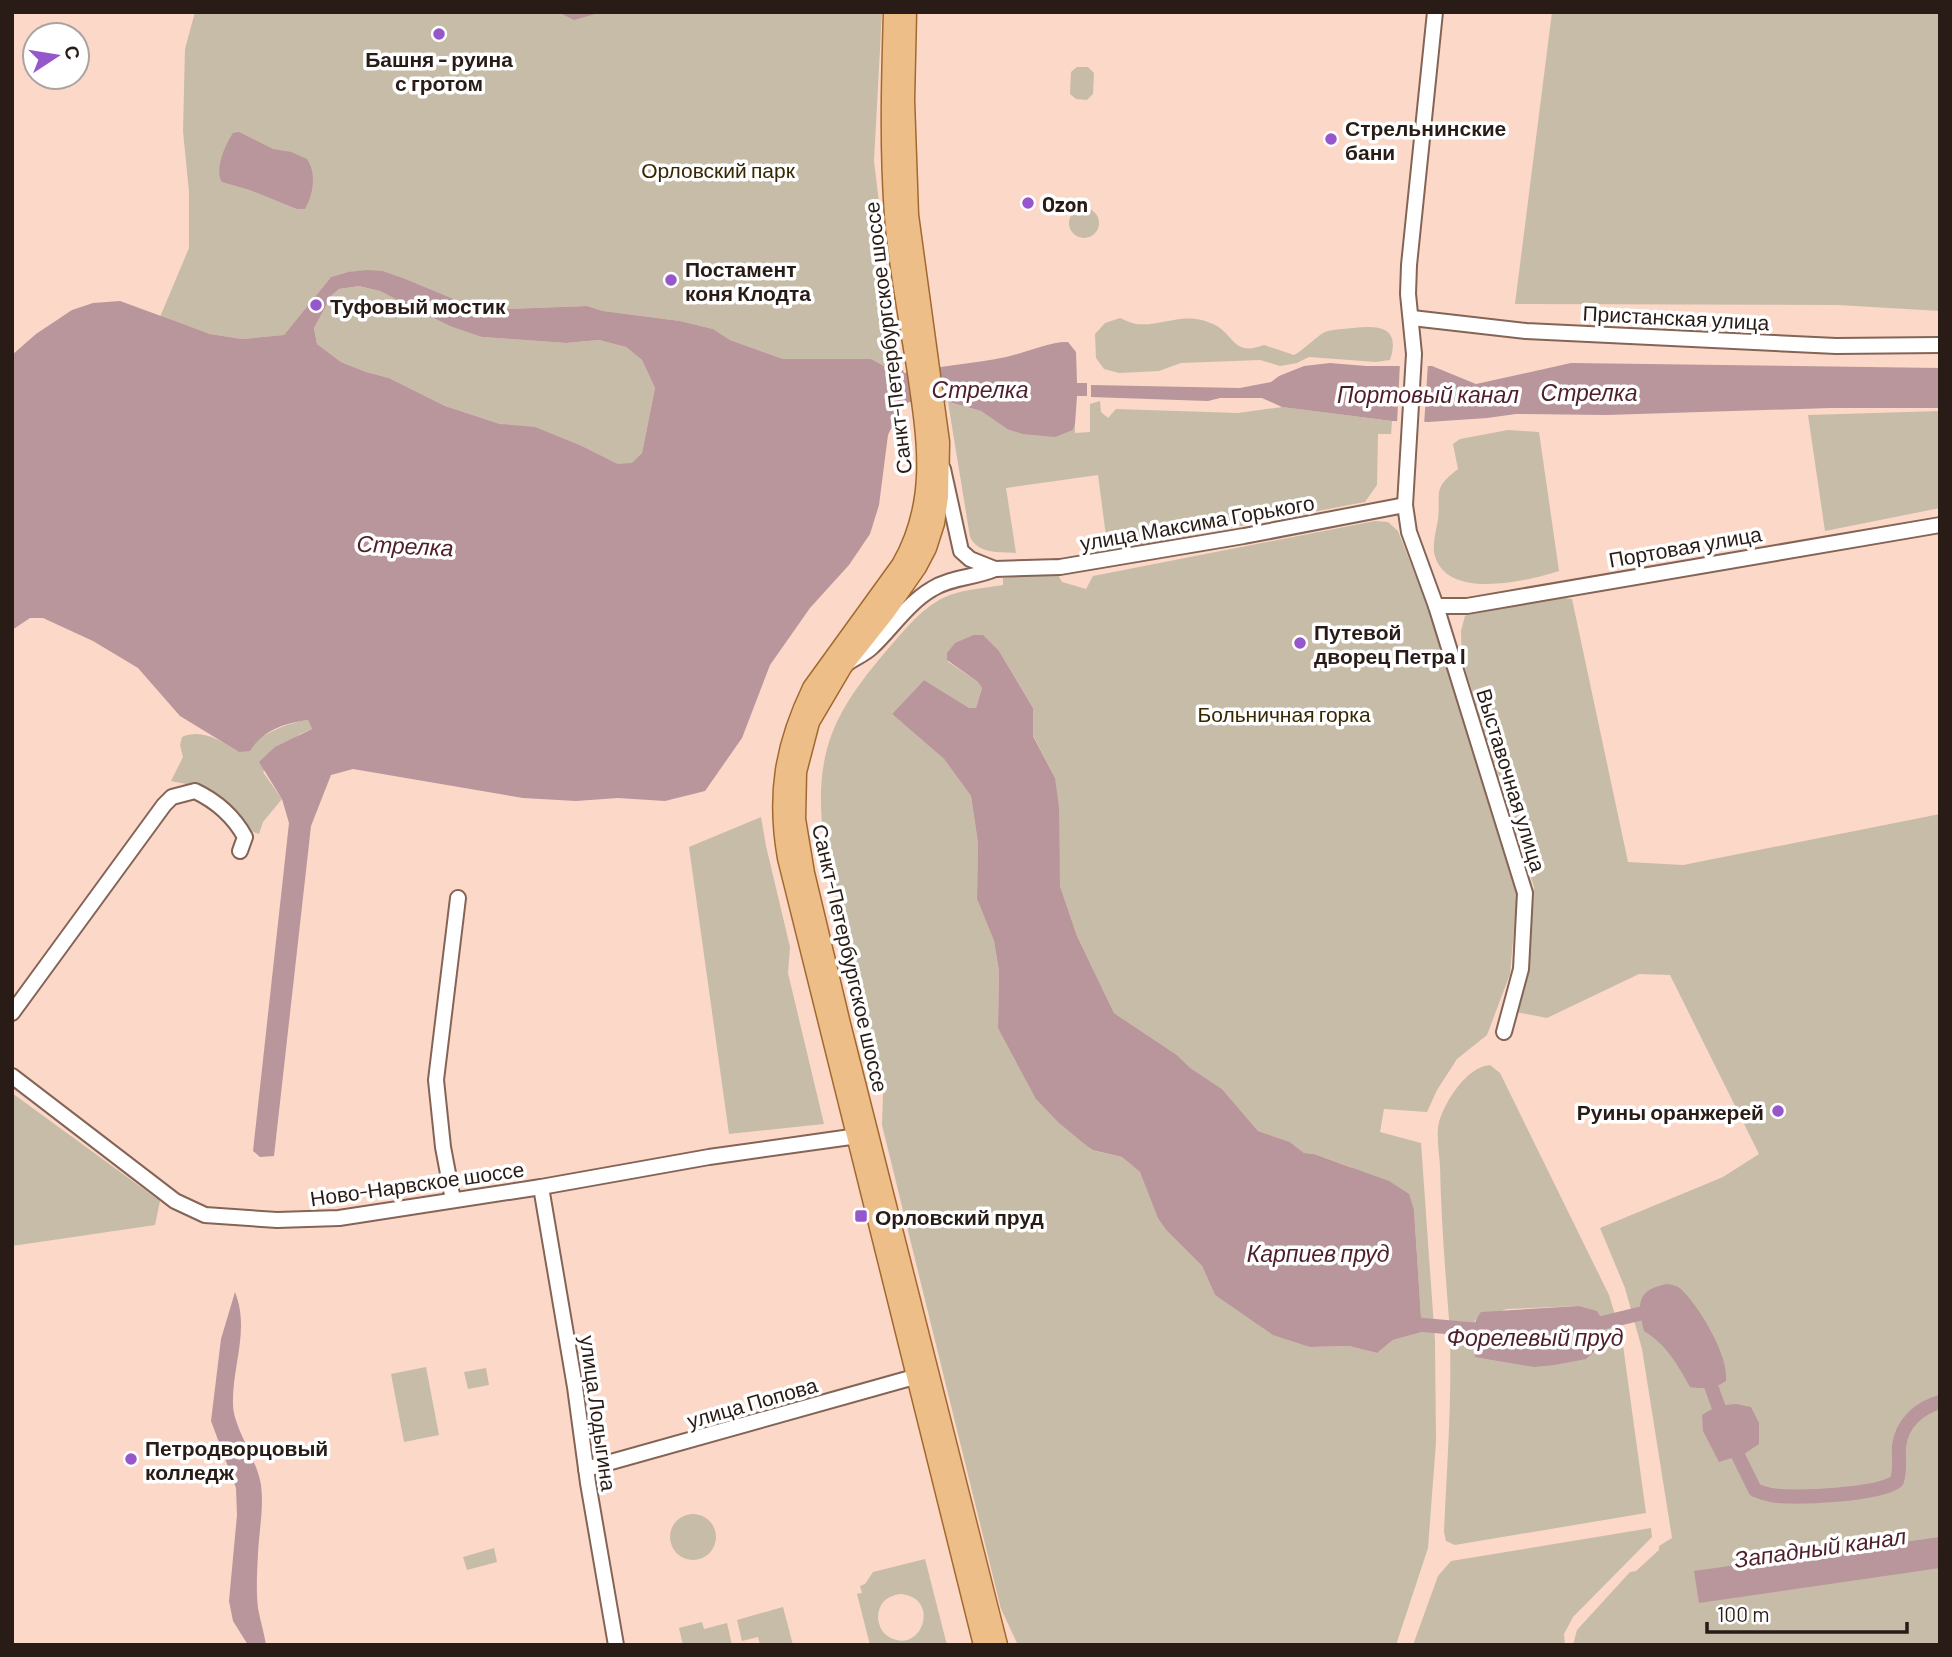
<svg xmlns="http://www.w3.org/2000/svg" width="1952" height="1657" viewBox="0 0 1952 1657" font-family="Barlow,sans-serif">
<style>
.green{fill:#c7bca7;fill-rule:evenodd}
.water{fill:#b9959c;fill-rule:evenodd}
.pier{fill:#fcd8c8}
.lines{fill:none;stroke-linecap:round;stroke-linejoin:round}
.canal{stroke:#b9959c;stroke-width:14}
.minor-casing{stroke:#846456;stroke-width:18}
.major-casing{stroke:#a1692e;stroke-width:21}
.minor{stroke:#fff;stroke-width:14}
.major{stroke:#eebe89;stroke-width:18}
.poi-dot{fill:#9656cc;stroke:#fff;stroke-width:2.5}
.labels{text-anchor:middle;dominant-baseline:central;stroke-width:7;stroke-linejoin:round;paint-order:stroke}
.poi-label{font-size:21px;font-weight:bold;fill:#291c17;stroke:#fff;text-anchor:start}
.park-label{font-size:21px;fill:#372700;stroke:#fff}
.street-label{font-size:21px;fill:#291c17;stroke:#fff}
.water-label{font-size:23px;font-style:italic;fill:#4e1e2b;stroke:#fff}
</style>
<rect width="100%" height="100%" fill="#fcd8c8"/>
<g class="green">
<polygon points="195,12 882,12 874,161 896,343 892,370 871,359 783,359 730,340 713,329 680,321 603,311 587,306 480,310 383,271 348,272 331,277 284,335 242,339 210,334 160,317 189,248 189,192 183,131 185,49"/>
<polygon points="1552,12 1940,12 1940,311 1838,305 1515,304"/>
<polygon points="1077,67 1088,67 1094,73 1093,94 1087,100 1076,99 1070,94 1071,72"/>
<circle cx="1084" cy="223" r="15"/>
<polygon points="359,286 380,291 482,337 566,343 599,340 626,347 642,360 655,388 642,453 632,464 618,464 584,447 500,424 445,406 389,378 366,372 341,362 317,344 314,328 332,295 339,289"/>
<path d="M 1120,318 C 1125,320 1131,323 1136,324 C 1162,327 1184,310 1213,324 C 1235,334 1232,357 1264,345 L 1294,355 C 1304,350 1318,335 1325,332 C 1334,329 1344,329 1353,328 C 1379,325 1401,327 1390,360 L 1376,362 L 1309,357 L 1297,363 L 1280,366 L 1260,360 L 1181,363 L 1159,371 L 1119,373 L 1104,369 L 1096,358 L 1095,334 L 1105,323 Z"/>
<path d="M 1100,401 L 1101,412 L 1108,418 L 1116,409 L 1238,413 L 1282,407 L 1392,421 L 1391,434 L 1378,434 L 1377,485 L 1365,502 L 1108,551 L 1098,475 L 1006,488 L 1016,553 C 999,552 978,554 970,537 L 948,402 L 981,411 L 1007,429 L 1073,430 L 1075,424 L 1075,433 L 1090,432 L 1090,404 Z"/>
<polygon points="1940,411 1940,508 1825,531 1808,415"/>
<path d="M 1508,430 L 1539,432 L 1559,571 C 1528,581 1443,602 1434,552 C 1433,542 1436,530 1438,520 C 1441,491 1432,489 1458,469 L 1453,444 L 1460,439 Z"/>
<path d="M 1375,521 L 1388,522 L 1398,531 L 1428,608 L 1517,897 L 1510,974 L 1487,1035 L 1457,1059 L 1437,1090 L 1427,1112 L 1384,1109 L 1380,1132 L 1421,1143 L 1435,1341 L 1436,1442 L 1428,1548 L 1396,1645 L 1018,1645 L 1001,1609 L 882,1125 L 883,1094 L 824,842 C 812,750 835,710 893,643 C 910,624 926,604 950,595 C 967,589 985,588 1003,585 L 1003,578 L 1057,573 L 1062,582 L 1086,589 L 1093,576 ZM 999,651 L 1033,708 L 1033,735 L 1055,778 L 1060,886 L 1077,936 L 1114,1013 L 1177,1055 L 1189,1068 L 1222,1089 L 1258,1131 L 1290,1142 L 1304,1153 L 1314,1154 L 1351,1167 L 1414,1210 L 1422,1332 L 1393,1340 L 1377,1353 L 1349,1346 L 1310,1347 L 1242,1313 L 1215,1295 L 1202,1266 L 1167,1231 L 1140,1172 L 1122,1157 L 1091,1150 L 1004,1038 L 998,1028 L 999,971 L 994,941 L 977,899 L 978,843 L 971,796 L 944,759 L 892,714 L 924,680 L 970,709 L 976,708 L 982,688 L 978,682 L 947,661 Z"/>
<polygon points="1563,598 1572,599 1628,862 1683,865 1940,814 1940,1645 1573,1645 1577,1630 1630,1572 1636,1571 1659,1550 1659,1546 1672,1538 1642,1349 1625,1288 1600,1228 1723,1177 1759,1154 1670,975 1639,974 1547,1018 1516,1012 1528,969 1534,887 1462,659 1461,631 1465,616 1482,608"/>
<path d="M 308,720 L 312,729 L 300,734 L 263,772 L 282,799 L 263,822 L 259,834 L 251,831 L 231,810 L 196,786 L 171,781 L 183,757 L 180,745 L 182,737 C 203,728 222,742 239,752 C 261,736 281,724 308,720 Z"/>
<polygon points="761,817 766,846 790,947 788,973 824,1124 729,1134 689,847"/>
<path d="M 1490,1065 L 1500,1073 L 1609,1295 L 1622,1338 L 1646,1513 L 1455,1545 L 1446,1541 L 1444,1532 C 1447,1462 1453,1390 1449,1319 C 1445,1268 1441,1217 1440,1165 C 1439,1152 1436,1135 1439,1122 C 1445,1102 1466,1067 1490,1065 ZM 1579,1306 L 1596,1311 L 1475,1356 L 1473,1333 L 1475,1320 L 1507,1309 Z"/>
<polygon points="12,1093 160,1201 155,1225 12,1246"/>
<polygon points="426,1367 439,1435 404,1442 391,1374"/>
<polygon points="486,1368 489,1385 468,1389 464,1372"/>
<circle cx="693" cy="1537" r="23"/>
<polygon points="1651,1528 1652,1537 1573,1617 1564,1634 1565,1645 1413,1645 1438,1576 1451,1561"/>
<polygon points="494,1548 497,1562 467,1570 463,1557"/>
<path d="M 925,1559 L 947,1645 L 870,1645 L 857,1594 L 862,1593 L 860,1586 L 865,1584 L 873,1572 ZM 900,1594 C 942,1597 922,1656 889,1637 C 882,1633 879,1626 878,1618 C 878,1604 886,1596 900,1594 Z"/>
<polygon points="783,1607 793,1645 760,1645 758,1637 742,1641 737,1620"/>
<polygon points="702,1622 704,1629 727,1623 732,1645 683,1645 679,1628"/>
</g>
<g class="water">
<polygon points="558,12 602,12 574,20"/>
<path d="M 239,132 L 273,149 L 291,152 L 307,159 C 317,174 313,195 305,209 L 297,209 L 250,190 L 222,182 C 214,170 225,145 233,133 Z"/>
<path d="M 367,270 L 383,271 L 405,279 L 480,310 L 587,306 L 603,311 L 680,321 L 713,329 L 730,340 L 783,359 L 871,359 L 892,370 L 903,370 L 904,373 C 938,366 972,364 1006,357 C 1025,353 1051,341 1068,342 L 1076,352 L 1077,383 L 1087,383 L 1087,396 L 1077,396 L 1075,424 L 1073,430 L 1055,437 L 1023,434 L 1007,429 L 981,411 L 945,401 L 909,402 L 900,409 L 888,435 L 879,505 L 870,534 L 849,565 L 810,608 L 770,665 L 742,738 L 705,791 L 665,801 L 618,798 L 576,801 L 523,798 L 353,769 L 331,775 L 311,826 L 274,1156 L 260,1157 L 253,1151 L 289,823 L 282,799 L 259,762 L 275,747 L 312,729 L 308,720 C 285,723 263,730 250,751 L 239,752 L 180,716 L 138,668 L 93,641 L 43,618 L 30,618 L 12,630 L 12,355 L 36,334 L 72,310 L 93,303 L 120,301 L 210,334 L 242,339 L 284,335 L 331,277 L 348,272 ZM 359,286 L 380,291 L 450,326 L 482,337 L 566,343 L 599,340 L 626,347 L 642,360 L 655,388 L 642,453 L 632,463 L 618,464 L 584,447 L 535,427 L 500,424 L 445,406 L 389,378 L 366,372 L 341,362 L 317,344 L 314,328 L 332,295 L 339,289 Z"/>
<polygon points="1330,363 1366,366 1432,366 1476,384 1571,363 1940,368 1940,408 1830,408 1606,415 1516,414 1487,418 1428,422 1392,421 1282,407 1262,398 1220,398 1208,401 1091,397 1091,385 1240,388 1271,382 1279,376 1304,366"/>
<polygon points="974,635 983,635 999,651 1033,708 1033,736 1055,778 1059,808 1060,886 1077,936 1114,1013 1177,1055 1190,1068 1222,1089 1258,1131 1290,1142 1304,1153 1314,1154 1389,1181 1409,1194 1414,1210 1422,1332 1393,1340 1377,1353 1349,1346 1310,1347 1273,1335 1215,1295 1202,1266 1167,1231 1158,1218 1140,1172 1122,1157 1092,1150 1059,1123 1036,1099 998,1028 999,971 994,941 977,899 978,843 971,796 944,759 892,714 924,680 969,708 976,708 982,688 978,682 947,660 947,653 955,643"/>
<path d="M 1667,1284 C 1673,1285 1678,1286 1682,1290 C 1700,1308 1729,1356 1726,1381 C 1714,1389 1704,1389 1690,1387 C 1677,1364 1667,1345 1644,1331 C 1638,1305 1635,1290 1667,1284 Z"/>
<path d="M 235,1292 C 250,1330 232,1366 233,1404 C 233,1427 257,1459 261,1485 C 264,1508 259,1531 258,1554 C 257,1572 256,1591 258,1608 C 260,1620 264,1632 266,1645 L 248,1645 L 233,1621 L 229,1601 L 237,1515 L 236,1488 L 211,1421 L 221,1339 Z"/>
<path d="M 1579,1306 L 1597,1311 L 1604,1323 L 1601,1345 L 1586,1359 L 1554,1365 L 1534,1367 L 1475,1357 C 1473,1340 1470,1326 1481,1312 Z"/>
<polygon points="1736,1404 1751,1407 1759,1423 1759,1444 1744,1454 1719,1462 1703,1431 1702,1415 1717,1406"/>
<polygon points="1940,1537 1940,1568 1699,1603 1694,1571"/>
</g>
<polygon class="pier" points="1400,362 1428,362 1424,426 1397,424"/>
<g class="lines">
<g class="canal">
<polyline points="1412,1324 1491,1331"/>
<polyline points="1585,1327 1647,1312 1657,1313"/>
<polyline points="1706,1372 1724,1422"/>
<path d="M 1731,1441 L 1755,1490 C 1760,1492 1766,1494 1771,1495 C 1794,1499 1880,1495 1897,1481 C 1901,1467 1898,1460 1899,1446 C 1902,1423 1919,1408 1940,1402"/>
</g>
<defs>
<g id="minor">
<polyline points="1435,12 1409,265 1408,294 1414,354 1405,505 1409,532 1436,606 1525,893 1521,969 1504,1032"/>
<polyline points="1412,318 1526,331 1836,346 1940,345"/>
<polyline points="943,469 961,551 970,559 995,569 1060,567 1244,536 1405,505"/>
<polyline points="1436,606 1467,606 1940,525"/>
<path d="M 849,662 C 857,657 866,653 872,647 C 892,628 908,603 932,589 C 951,577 974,578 995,569"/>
<path d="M 12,1013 L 164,805 L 172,797 L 195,791 C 216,801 234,817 245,837 L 240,851"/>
<polyline points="12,1076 175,1201 205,1215 277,1220 339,1218 541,1187 709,1157 865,1135"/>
<polyline points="541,1187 575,1387 588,1483 616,1645"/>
<polyline points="453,1200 443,1147 436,1080 458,898"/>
<polyline points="586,1469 925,1374"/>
</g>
<g id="major">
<path d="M 893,12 C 891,80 889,147 894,215 C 898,268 909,321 917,373 C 927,441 937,502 901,565 L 812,688 C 784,746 776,795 787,858 L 983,1645"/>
<polyline points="907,12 905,100 909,215 940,442 939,497 935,523 927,548 917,567 885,613 843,666 810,722 797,772 796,819 805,873 841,1024 998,1645"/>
</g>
</defs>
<use href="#minor" class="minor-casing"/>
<use href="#major" class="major-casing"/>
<use href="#minor" class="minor"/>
<use href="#major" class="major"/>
</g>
<g class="poi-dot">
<circle cx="439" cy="34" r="7"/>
<circle cx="1331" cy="139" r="7"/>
<circle cx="1028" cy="203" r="7"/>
<circle cx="671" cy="280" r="7"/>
<circle cx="316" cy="305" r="7"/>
<circle cx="1300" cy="643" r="7"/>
<circle cx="1778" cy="1111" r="7"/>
<rect x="854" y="1209" width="14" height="14" rx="3.5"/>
<circle cx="131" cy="1459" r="7"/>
</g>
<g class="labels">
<g class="poi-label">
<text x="439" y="58" text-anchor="middle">Башня - руина<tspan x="439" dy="24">с гротом</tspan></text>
<text x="1345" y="127">Стрельнинские<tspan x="1345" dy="24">бани</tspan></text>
<text x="1042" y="203">Ozon</text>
<text x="685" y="268">Постамент<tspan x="685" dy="24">коня Клодта</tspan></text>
<text x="330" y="305">Туфовый мостик</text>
<text x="1314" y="631">Путевой<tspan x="1314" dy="24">дворец Петра I</tspan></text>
<text x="1764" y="1111" text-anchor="end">Руины оранжерей</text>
<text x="875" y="1216">Орловский пруд</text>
<text x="145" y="1447">Петродворцовый<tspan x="145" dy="24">колледж</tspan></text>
</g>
<g class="park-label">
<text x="718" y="169">Орловский парк</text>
<text x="1284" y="713">Больничная горка</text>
</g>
<g class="street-label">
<text transform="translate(1676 317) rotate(3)">Пристанская улица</text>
<text transform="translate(887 338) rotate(-97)">Санкт-Петербургское шоссе</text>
<text transform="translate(1197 522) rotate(-10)">улица Максима Горького</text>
<text transform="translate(1685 546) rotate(-10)">Портовая улица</text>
<text transform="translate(1512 780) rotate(73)">Выставочная улица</text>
<text transform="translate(851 958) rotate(77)">Санкт-Петербургское шоссе</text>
<text transform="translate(417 1183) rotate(-8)">Ново-Нарвское шоссе</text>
<text transform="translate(752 1402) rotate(-16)">улица Попова</text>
<text transform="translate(599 1413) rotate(82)">улица Лодыгина</text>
</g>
<g class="water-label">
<text x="980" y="389">Стрелка</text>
<text x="1589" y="392">Стрелка</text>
<text x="1428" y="394">Портовый канал</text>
<text transform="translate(405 545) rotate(3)">Стрелка</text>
<text x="1318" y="1253">Карпиев пруд</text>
<text x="1535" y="1337">Форелевый пруд</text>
<text transform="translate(1820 1547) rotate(-8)">Западный канал</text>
</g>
</g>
<rect width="1952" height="1657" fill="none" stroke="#291c17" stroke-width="28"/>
<g transform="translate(56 56) rotate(78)"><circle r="33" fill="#ffffff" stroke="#a9a4a2" stroke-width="2"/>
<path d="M0-5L12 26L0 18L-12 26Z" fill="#9656cc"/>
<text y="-10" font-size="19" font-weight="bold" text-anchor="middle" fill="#291c17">С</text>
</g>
<path d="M1707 1622v10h200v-10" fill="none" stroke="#291c17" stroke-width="3.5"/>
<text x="1717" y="1622" font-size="21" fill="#291c17" stroke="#ffffff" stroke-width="5" paint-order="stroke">100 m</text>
</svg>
